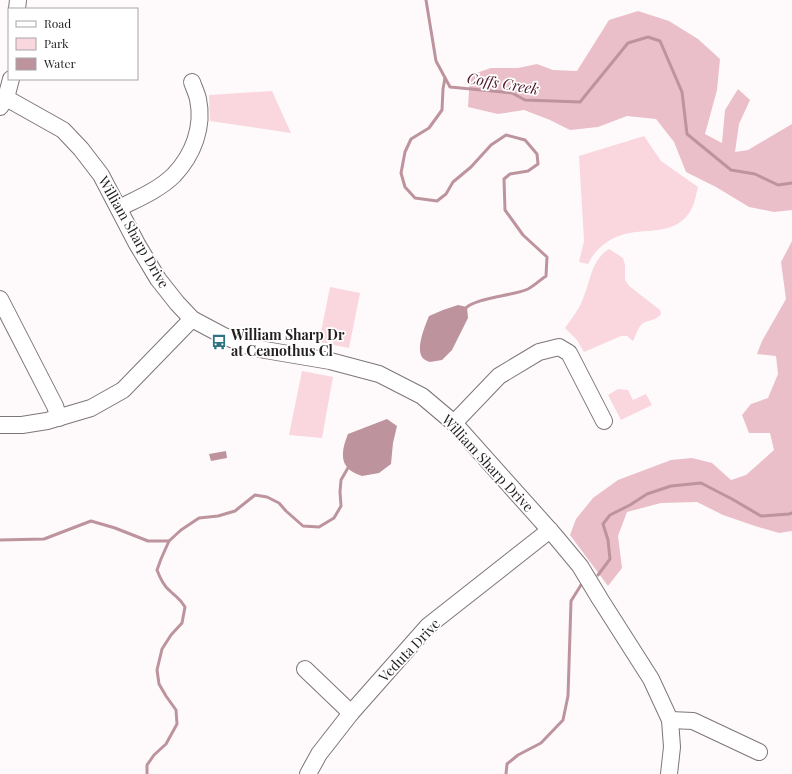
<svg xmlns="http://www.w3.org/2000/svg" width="792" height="774" viewBox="0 0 792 774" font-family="'Playfair Display',serif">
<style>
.green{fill:#fad6de}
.forest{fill:#eabfc9}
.water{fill:#bd949d}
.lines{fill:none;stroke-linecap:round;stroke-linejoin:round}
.stream{stroke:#bd949d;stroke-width:3}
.minor-casing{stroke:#7e7577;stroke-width:18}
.minor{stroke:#fff;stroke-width:16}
.labels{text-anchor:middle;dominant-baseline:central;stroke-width:3.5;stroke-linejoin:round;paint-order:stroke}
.street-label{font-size:14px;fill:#231f20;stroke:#fff}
.poi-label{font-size:14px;font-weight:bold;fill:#231f20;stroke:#fff;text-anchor:start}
.water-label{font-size:15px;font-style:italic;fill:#4f1a2b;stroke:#fff}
</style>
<rect width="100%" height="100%" fill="#fefafb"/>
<g class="green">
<polygon points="272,91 291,133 210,121 209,95"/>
<path d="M 644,136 L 661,161 L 698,187 C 696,194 695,202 692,208 C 678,236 649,228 625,234 C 609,238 595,249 588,264 L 579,262 L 584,241 L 579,156 Z"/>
<path d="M 609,249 L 623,258 L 625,265 L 625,280 L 629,286 L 660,310 L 661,314 C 657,320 649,320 643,323 C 638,327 636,335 633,341 L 627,336 L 621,336 L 584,352 L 577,340 L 565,328 C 571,319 578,311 582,301 C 591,282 590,261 609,249 Z"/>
<polygon points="330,287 360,293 349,348 319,342"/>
<polygon points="302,371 333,377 322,438 289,435"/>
<polygon points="618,389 628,390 633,400 646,394 652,405 621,420 608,395"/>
</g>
<g class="forest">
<polygon points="638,11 669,21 698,39 720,59 717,90 705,134 722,143 725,110 738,89 750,100 739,124 735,152 748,150 792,124 792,210 774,212 749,207 716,187 686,172 674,142 656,119 627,116 598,127 570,130 550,120 524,110 498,114 468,107 470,75 491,68 518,68 537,64 553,70 577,71 609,20"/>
<polygon points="792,241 792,531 779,533 755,526 723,515 697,502 661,503 627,512 618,536 622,568 608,586 570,535 576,519 593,498 618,480 671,460 692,458 712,463 731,480 746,475 774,450 770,433 749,433 742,415 751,404 768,398 778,374 776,356 757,354 762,341 786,299 781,262"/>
</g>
<g class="water">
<path d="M 458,305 L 467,307 L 468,318 L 452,350 L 442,360 L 430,362 C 427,361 424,360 422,357 C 416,347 425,326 429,316 L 443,310 Z"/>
<path d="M 387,419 L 397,426 L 393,443 L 391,464 L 379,473 L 362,476 C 357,474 351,472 348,468 C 339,459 344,444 348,434 Z"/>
<polygon points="226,451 227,458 211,461 209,454"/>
</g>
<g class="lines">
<g class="stream">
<polyline points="426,0 436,61 450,87 512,93 525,100 580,102 628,43 648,37 660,41 682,92 687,134 731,170 755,174 778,185 792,183"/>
<path d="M 445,78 L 443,89 L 442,110 L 429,128 L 411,139 L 405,152 L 401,173 L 405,187 L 415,198 L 437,201 L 446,194 L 453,182 L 471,167 L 491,145 L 506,135 L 525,140 L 537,154 L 538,164 L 528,171 L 510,174 L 504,179 L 505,210 L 523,235 L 547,257 L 546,276 C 540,280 534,286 528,289 C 513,296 473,298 465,309"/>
<polyline points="0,540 44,539 91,521 115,528 148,541 169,541"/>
<polyline points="598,575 610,559 608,540 603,524 610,515 630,505 647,494 671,486 701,483 732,499 761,516 789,514 792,513"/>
<path d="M 147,774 L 147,765 L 154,755 L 166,744 L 177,724 L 176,710 L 166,696 L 159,684 L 157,670 L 162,649 L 171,635 L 182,623 L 185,607 C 179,597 177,598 169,590 C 163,585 160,578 157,570 L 161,559 L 169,541 L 181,530 L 199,518 L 218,516 L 235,511 L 255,495 L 267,497 L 279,503 L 286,511 L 303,526 L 319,527 L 334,518 L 341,506 L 340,492 L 341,480 L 349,466"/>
<polyline points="506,774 507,764 518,755 541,743 563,720 568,696 571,601 581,585"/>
</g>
<defs>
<g id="minor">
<polyline points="17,9 18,0"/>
<polyline points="6,98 63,130 81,149 101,175 137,244 158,279 177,303 192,319 222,335 245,345 265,350 330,361 379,374 422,396 454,423 555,536 580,566 600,599 651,679 670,720 672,747 669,774"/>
<polyline points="0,107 6,98 11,79"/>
<path d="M 119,208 C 137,199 159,190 174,175 C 193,155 204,127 198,99 C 197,94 194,88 192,82"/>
<polyline points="0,299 55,406 59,418"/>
<polyline points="454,423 499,376 539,352 559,347 569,353 604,421"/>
<polyline points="0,425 22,425 47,421 91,408 123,390 192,319"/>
<polyline points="305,669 351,713"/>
<polyline points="670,720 693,721 759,752"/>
<polyline points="308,774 319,754 351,713 428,626 550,530"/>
</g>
</defs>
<use href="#minor" class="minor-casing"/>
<use href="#minor" class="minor"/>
</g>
<defs>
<symbol id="bus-bare" viewBox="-9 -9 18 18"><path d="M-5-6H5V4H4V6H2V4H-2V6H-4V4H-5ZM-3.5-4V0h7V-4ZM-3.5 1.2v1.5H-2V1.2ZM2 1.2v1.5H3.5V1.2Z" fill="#317385" stroke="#fff" stroke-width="2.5" paint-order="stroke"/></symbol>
</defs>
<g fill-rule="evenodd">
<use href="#bus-bare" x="208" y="331" width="22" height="22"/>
</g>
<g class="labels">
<g class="street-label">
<text transform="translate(134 232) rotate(60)">William Sharp Drive</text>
<text transform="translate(488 463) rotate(47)">William Sharp Drive</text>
<text transform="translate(409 650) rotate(-46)">Veduta Drive</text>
</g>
<g class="poi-label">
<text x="231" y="334">William Sharp Dr<tspan x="231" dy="16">at Ceanothus Cl</tspan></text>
</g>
<g class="water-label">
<text transform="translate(503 83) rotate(9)">Coffs Creek</text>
</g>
</g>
<rect x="8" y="8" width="130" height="72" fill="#ffffff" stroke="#a7a5a6"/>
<rect x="16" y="21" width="20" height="6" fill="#ffffff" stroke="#a7a5a6"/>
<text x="44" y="28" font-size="12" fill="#231f20">Road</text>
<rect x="16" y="38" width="20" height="12" fill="#fad6de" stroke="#a7a5a6"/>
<text x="44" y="48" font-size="12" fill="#231f20">Park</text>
<rect x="16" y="58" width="20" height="12" fill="#bd949d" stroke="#a7a5a6"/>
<text x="44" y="68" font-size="12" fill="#231f20">Water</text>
</svg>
